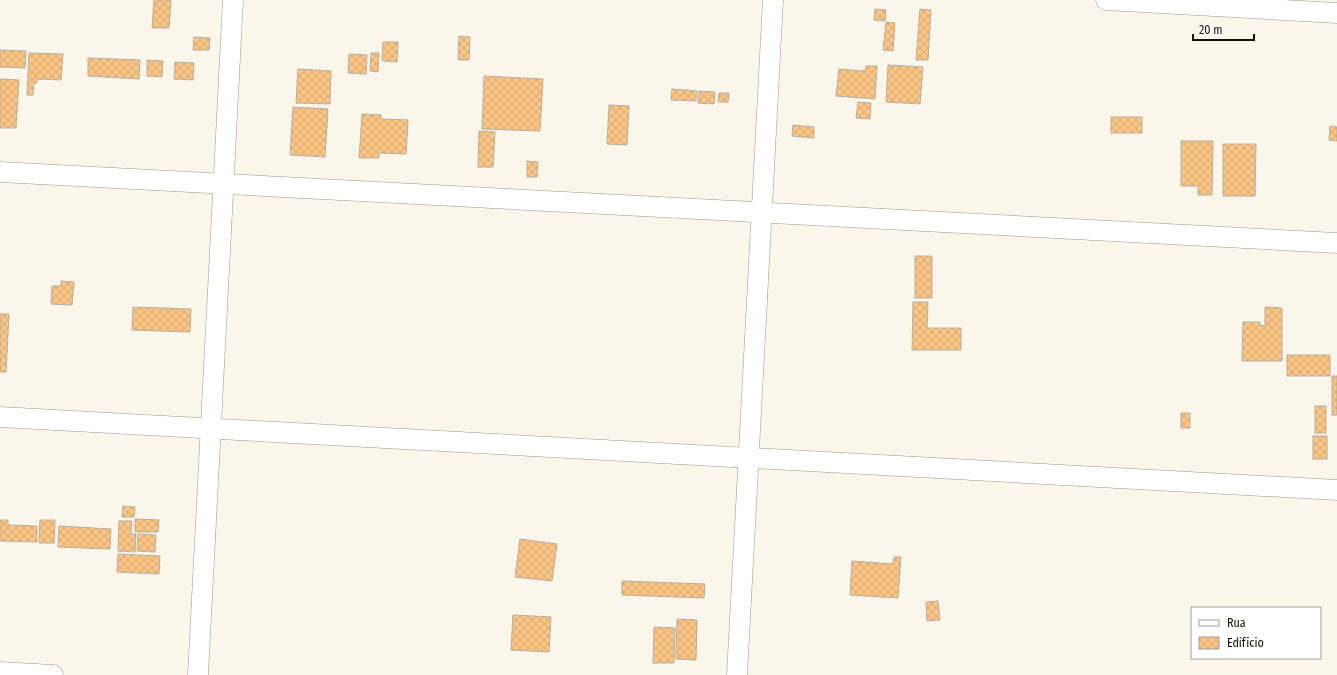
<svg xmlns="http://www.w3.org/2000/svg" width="1337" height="675" viewBox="0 0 1337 675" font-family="'Fira Sans Condensed',sans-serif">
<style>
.building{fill:url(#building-cross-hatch);stroke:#b5ada3}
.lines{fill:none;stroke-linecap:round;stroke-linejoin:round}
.street-casing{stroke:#99968b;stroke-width:21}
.street{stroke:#fff;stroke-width:20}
</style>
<defs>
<pattern id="building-cross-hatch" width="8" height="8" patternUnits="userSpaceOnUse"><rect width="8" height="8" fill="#fbc685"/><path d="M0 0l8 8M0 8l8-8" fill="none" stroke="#d6a972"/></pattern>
</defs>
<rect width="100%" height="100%" fill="#faf7ea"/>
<g class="building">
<polygon points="154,0 171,0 169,28 152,28"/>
<polygon points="875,9 886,10 885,21 874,20"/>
<polygon points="920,9 931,10 928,60 916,60"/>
<polygon points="886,22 895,23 893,51 883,50"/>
<polygon points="459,36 470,37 469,60 458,60"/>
<polygon points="194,37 210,38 209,50 193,50"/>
<polygon points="383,42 398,42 397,62 382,61"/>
<polygon points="0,50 26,51 25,68 0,67"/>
<polygon points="29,53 63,54 61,80 37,79 37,83 34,83 33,95 27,95"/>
<polygon points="371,53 379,53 378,72 370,71"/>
<polygon points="349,54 367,55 366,74 348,73"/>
<polygon points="88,58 140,60 139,79 88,76"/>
<polygon points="147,60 163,61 162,77 147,76"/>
<polygon points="175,62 194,63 193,80 174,79"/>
<polygon points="888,65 923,67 920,104 886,102"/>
<polygon points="866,66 877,66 875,99 836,96 839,69 865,71"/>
<polygon points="298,69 331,71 330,104 296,103"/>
<polygon points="484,76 543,79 540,131 482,129"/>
<polygon points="0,79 19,80 16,128 0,128"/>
<polygon points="672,89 697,91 696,101 671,100"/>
<polygon points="699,91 715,92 714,104 698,103"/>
<polygon points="719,93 729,93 728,102 718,102"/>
<polygon points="858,102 871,103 870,119 856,118"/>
<polygon points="609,105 629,106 627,145 607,144"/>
<polygon points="293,107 328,109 325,157 290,155"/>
<polygon points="362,114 381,115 381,119 408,120 406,154 379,153 379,158 359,158"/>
<rect x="1111" y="117" width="31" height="16"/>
<polygon points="793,125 814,127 814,138 792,136"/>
<polygon points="1330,126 1337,127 1337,141 1329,140"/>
<polygon points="479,131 495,132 493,167 478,167"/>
<polygon points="1181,141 1213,141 1212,195 1198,195 1198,186 1181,186"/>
<polygon points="1223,144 1256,144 1255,196 1223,196"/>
<polygon points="527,161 538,162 537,177 527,177"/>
<rect x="915" y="256" width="17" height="42"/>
<polygon points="61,281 74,282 72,305 51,304 52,286 61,286"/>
<polygon points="913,302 928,302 927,328 961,328 961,350 912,350"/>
<polygon points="133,307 191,309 190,332 132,330"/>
<polygon points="1265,307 1282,308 1282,361 1242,361 1243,322 1260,322 1260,326 1265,325"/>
<polygon points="0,314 9,314 6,372 0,372"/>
<rect x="1287" y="355" width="43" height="21"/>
<rect x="1332" y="376" width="5" height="39"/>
<rect x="1315" y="406" width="11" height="27"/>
<rect x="1181" y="413" width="9" height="15"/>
<rect x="1313" y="436" width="14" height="23"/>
<polygon points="123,506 135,507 134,517 122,517"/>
<polygon points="135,519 159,520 158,532 135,532"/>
<polygon points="0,520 8,520 8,525 37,526 37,542 0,541"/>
<polygon points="40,520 55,520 54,543 39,543"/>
<polygon points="119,521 132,521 131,534 136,534 135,552 118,551"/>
<polygon points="59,526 111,529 110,549 58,547"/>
<polygon points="138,534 156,535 155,552 137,551"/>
<polygon points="520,539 557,544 552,581 515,577"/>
<polygon points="118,554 160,556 159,574 117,572"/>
<polygon points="894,557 901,557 898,598 850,595 852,561 893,564"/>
<polygon points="622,581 705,584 704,598 622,595"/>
<polygon points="938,601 940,620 927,621 926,602"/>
<polygon points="513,615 551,617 549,652 511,650"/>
<polygon points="677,619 697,620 696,660 676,659"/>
<polygon points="654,627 675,628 674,663 653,663"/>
</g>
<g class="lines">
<defs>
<g id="street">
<polyline points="1106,0 1337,13"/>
<polyline points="0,172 1337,243"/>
<polyline points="0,417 1337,490"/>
<polyline points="0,672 53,675"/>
<polyline points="198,675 233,0"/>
<polyline points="737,675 773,0"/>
</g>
</defs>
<use href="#street" class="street-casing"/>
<use href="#street" class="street"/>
</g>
<rect x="1191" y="607" width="130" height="52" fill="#ffffff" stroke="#9f9f9d"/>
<rect x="1199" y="620" width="20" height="6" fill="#ffffff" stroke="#9f9f9d"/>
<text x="1227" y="627" font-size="12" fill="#100f0b">Rua</text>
<rect x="1199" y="637" width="20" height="12" fill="url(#building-cross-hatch)" stroke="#9f9f9d"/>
<text x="1227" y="647" font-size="12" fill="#100f0b">Edifício</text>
<path d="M1193 34v6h61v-6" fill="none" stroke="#100f0b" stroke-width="2"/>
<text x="1199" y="34" font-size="12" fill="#100f0b" stroke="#ffffff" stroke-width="3" paint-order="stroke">20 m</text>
</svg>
